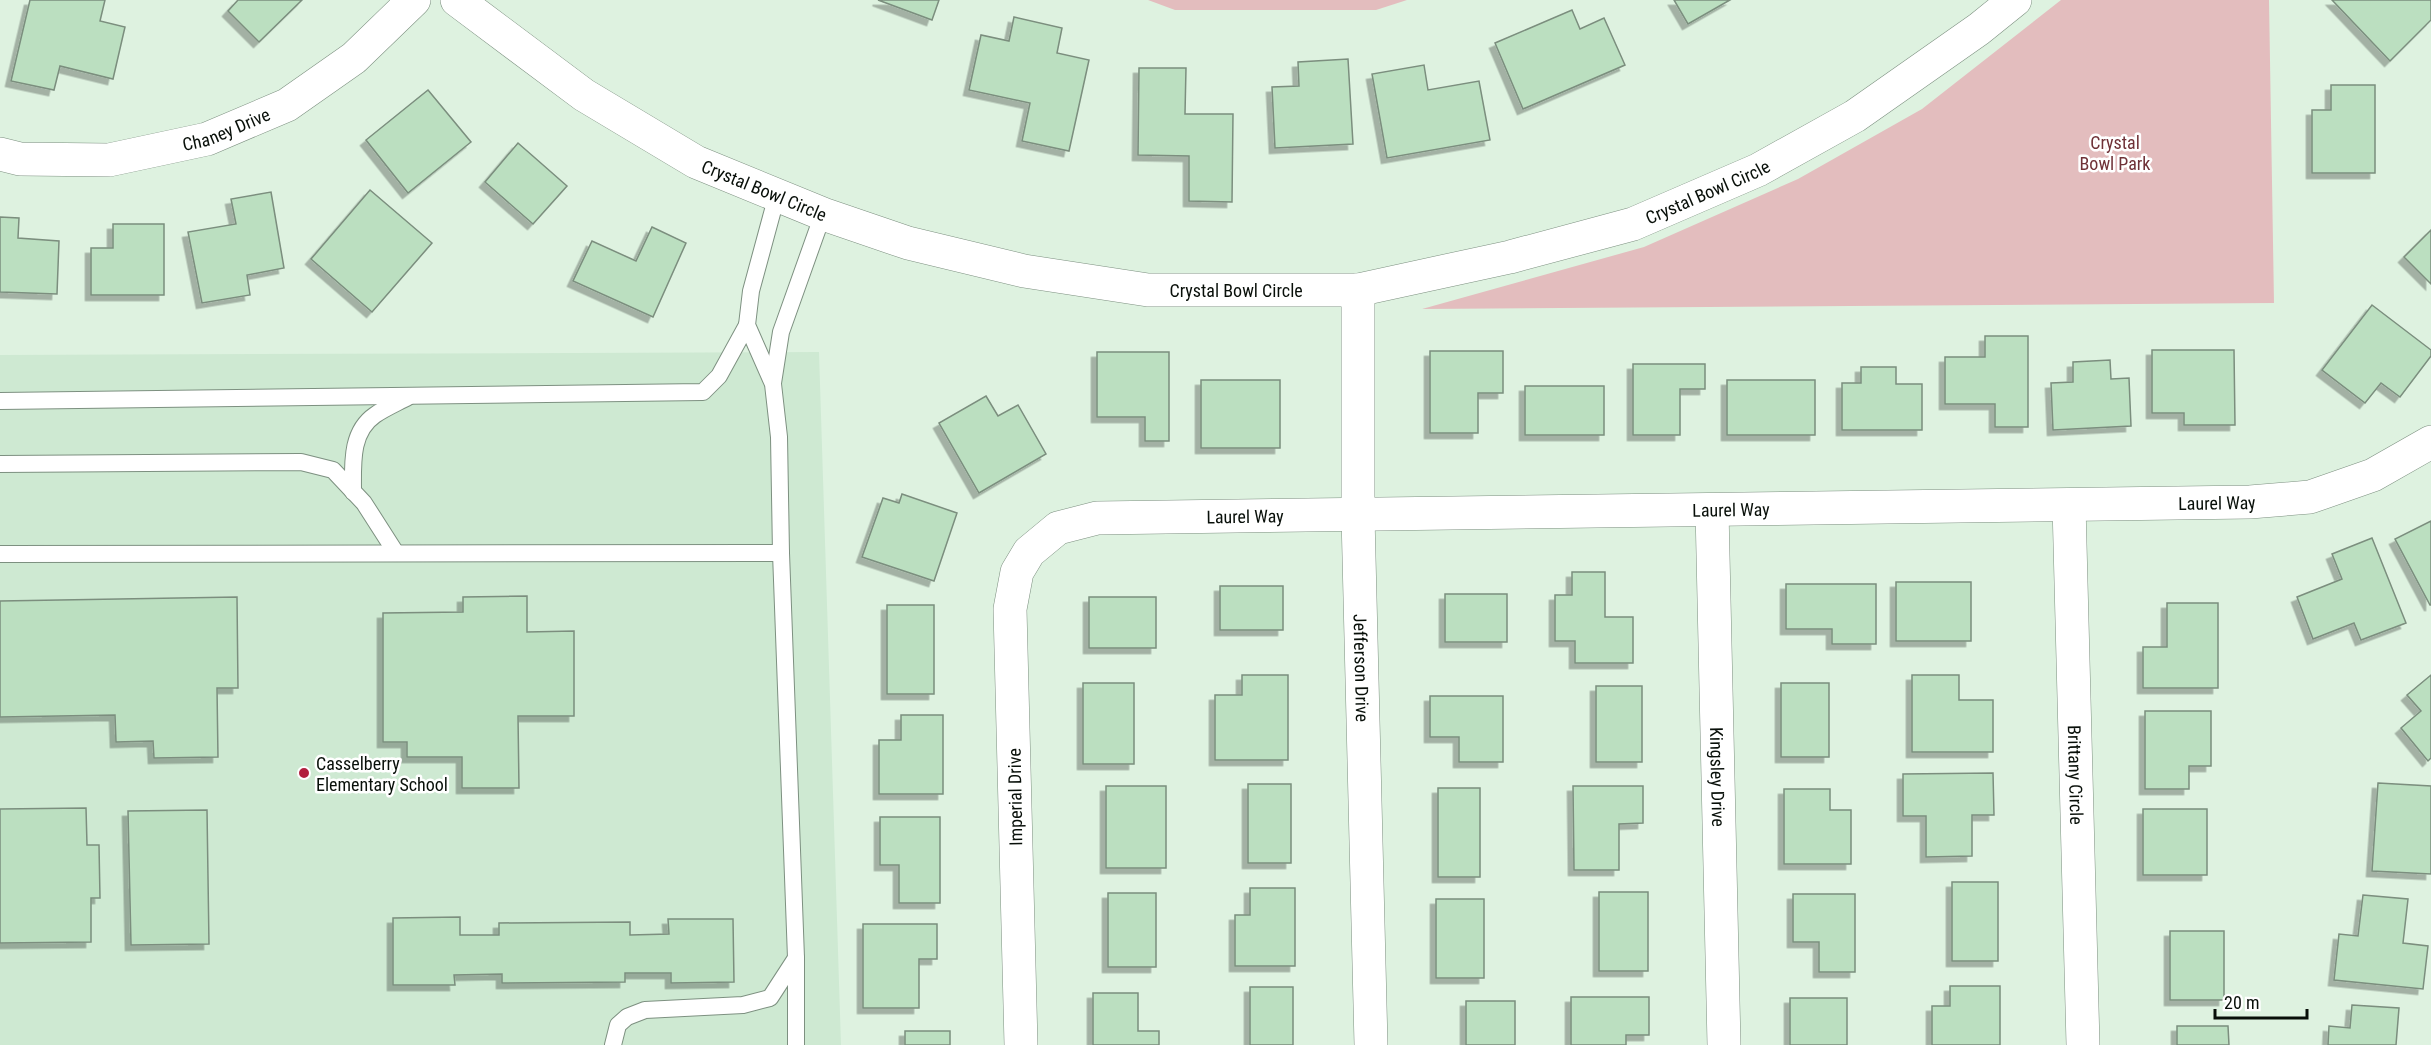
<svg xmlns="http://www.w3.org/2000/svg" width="2431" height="1045" viewBox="0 0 2431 1045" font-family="'Roboto Condensed',sans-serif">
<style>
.built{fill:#cee9d2}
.green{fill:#e3bdbe}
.building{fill:#bbdfc0;stroke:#7b8e7e;stroke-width:1.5;filter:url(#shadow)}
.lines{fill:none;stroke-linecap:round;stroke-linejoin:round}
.lane-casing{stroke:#7d9080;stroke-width:18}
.street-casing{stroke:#7d9080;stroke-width:34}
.lane{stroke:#fff;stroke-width:16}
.street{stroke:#fff;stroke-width:33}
.poi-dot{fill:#b21f3e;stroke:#fff;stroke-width:2}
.labels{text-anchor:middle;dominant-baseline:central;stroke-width:5;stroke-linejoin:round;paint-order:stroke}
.street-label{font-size:18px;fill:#080f09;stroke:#fff}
.park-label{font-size:18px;fill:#6f3137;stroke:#fff}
.poi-label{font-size:18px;fill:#080f09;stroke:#fff;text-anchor:start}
</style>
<defs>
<filter id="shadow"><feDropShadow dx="-5.5" dy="5.5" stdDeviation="0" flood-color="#0004"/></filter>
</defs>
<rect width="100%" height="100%" fill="#def2e0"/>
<polygon class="built" points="819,352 841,1045 0,1045 0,355"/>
<g class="green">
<polygon points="1148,0 1407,0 1376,10 1175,10"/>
<polygon points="2061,0 2269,0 2274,303 1422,309 1644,247 1798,179 1922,109"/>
</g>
<g class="building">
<polygon points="30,0 105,0 100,21 125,27 113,79 60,66 54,90 11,81"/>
<polygon points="238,0 302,0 259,42 228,11"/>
<polygon points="878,0 939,0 932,20"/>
<polygon points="1674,0 1730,0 1688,24"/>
<polygon points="2332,0 2431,0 2431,20 2390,61"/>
<polygon points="1572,10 1580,29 1604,18 1625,65 1523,109 1495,43"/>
<polygon points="1014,17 1062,28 1057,53 1089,60 1069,151 1022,141 1030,103 969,90 981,35 1009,41"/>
<polygon points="1348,59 1353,144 1275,148 1272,87 1299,86 1298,62"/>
<polygon points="1424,65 1428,90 1479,81 1490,140 1387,158 1372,74"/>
<polygon points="1139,68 1186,68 1185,114 1233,114 1232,202 1189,201 1189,156 1138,155"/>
<polygon points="2331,85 2375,85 2375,173 2312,173 2312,110 2331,110"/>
<polygon points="428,90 471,142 408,193 366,140"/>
<polygon points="518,143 567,186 533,224 485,182"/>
<polygon points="370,190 432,243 372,312 311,259"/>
<polygon points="271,192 284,268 247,275 250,295 202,303 188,232 236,224 231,199"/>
<polygon points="0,217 19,218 18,238 59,241 57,294 0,292"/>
<polygon points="113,224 164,224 164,295 91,295 91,248 113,248"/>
<polygon points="652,227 686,243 653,317 573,281 592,241 636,261"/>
<polygon points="2431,230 2431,284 2404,257"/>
<polygon points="2372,305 2431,350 2431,356 2400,397 2381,383 2365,403 2322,370"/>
<polygon points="1985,336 2028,336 2028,427 1995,427 1995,404 1945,404 1945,357 1985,357"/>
<polygon points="2152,350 2234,350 2235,425 2184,425 2184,413 2152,413"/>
<polygon points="1430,351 1503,351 1503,393 1478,393 1478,433 1430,433"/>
<polygon points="1097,352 1169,352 1169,441 1145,441 1145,417 1097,417"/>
<polygon points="2110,360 2111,379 2129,378 2131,426 2053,430 2051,383 2073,382 2073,362"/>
<polygon points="1633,364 1705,364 1705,389 1680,389 1680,435 1633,435"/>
<polygon points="1861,367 1896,367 1896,384 1922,384 1922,430 1842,430 1842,383 1861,383"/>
<rect x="1201" y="380" width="79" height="68"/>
<rect x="1727" y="380" width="88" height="55"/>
<rect x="1525" y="386" width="79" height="49"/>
<polygon points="986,396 998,416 1018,405 1046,454 979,493 939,423"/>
<polygon points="902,494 957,513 934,581 862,557 883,498 899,503"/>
<polygon points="2431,521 2431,605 2430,605 2395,539"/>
<polygon points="2372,538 2406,623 2361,640 2354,623 2313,639 2297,597 2342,579 2332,554"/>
<polygon points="1572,572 1605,572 1605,617 1633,617 1633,663 1575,663 1575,641 1555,641 1555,595 1572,595"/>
<rect x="1896" y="582" width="75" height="59"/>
<polygon points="1786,584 1876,584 1876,644 1832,644 1832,629 1786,629"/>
<rect x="1220" y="586" width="63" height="44"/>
<rect x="1445" y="594" width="62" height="48"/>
<polygon points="527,596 527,632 574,631 574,716 518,716 519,788 462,788 462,757 407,757 407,742 383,742 383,613 463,612 463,597"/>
<polygon points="237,597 238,688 217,688 218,757 154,758 153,741 116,742 115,715 0,717 0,601"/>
<rect x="1089" y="597" width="67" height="51"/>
<polygon points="2167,603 2218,603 2218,688 2143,688 2143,647 2167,647"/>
<rect x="887" y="605" width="47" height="89"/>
<polygon points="1242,675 1288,675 1288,760 1215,760 1215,695 1242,695"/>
<polygon points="1912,675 1959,675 1959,700 1993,700 1993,752 1912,752"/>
<polygon points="2431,675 2431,758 2428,761 2401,728 2421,711 2407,695"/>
<rect x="1083" y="683" width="51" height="81"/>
<rect x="1781" y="683" width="48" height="74"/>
<rect x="1596" y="686" width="46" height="76"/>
<polygon points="1430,696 1503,696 1503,762 1459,762 1459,737 1430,737"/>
<polygon points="2145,711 2211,711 2211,766 2189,766 2189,789 2145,789"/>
<polygon points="901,715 943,715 943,794 879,794 879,740 901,740"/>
<polygon points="1993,773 1994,815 1972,815 1972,856 1926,857 1926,816 1903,816 1903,774"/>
<polygon points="2378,783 2431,786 2431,874 2372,871"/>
<rect x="1248" y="784" width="43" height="79"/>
<rect x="1106" y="786" width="60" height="82"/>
<polygon points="1573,786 1643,786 1643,823 1619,824 1619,870 1574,870"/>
<rect x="1438" y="788" width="42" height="89"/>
<polygon points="1784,789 1830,789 1830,810 1851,810 1851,864 1784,864"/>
<polygon points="86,808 87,845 99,845 100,898 91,898 91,942 0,943 0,809"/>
<rect x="2143" y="809" width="64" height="66"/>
<polygon points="207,810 209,944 131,945 128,811"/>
<polygon points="880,817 940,817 940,903 899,903 899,865 880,865"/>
<rect x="1952" y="882" width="46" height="79"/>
<polygon points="1250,888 1295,888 1295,966 1235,966 1235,915 1250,915"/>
<rect x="1599" y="892" width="49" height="79"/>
<rect x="1108" y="893" width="48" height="74"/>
<polygon points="1793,894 1855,894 1855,972 1819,972 1819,942 1793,942"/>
<polygon points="2363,895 2408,899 2403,943 2428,946 2423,989 2334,980 2339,934 2358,936"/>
<rect x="1436" y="899" width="48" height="79"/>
<polygon points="460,917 460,935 499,935 499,923 630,922 630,935 669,934 668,919 733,919 734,982 671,983 671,973 625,973 625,982 502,983 502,974 454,975 455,985 393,985 393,918"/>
<polygon points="863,924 937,924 937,959 919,959 919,1008 863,1008"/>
<rect x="2170" y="931" width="54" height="69"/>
<polygon points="1950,986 2000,986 2000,1045 1932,1045 1932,1006 1950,1006"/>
<rect x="1250" y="987" width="43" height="58"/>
<polygon points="1093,993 1138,993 1138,1031 1159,1031 1159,1045 1093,1045"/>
<polygon points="1571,997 1649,997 1649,1035 1626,1035 1626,1045 1571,1045"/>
<rect x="1790" y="998" width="57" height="47"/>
<rect x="1466" y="1001" width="49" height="44"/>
<polygon points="2352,1005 2399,1008 2396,1045 2328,1045 2329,1026 2350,1028"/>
<polygon points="2177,1026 2228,1026 2229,1045 2177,1045"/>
<rect x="905" y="1031" width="45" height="14"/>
</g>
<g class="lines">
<defs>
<g id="lane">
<polyline points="777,195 751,291 747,325 773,384 779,437 781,553 796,958 796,1045"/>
<polyline points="773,383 781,332 823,214"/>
<polyline points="0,401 703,392 719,376 747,325"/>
<polyline points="0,464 301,462 333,470 364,503 396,553"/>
<path d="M 353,492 C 353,465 350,432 375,415 C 385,408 397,403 408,397"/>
<polyline points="0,554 781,553"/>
<polyline points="613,1045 618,1025 627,1017 645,1010 743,1005 770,998 796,958"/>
</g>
<g id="street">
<path id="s1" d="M 457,0 L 584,95 L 696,162 L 823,214 L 908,243 L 1024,271 L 1148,290 L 1358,290 L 1510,257 L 1633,224 L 1758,170 L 1855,116 L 1979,29 L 2015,0"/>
<path id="s2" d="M 0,154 L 20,159 L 109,160 L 207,139 L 287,105 L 354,58 L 414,0"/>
<path id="s3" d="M 1358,290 L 1358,516 L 1371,1045"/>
<path id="s4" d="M 2069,505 L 2083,1045"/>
<path id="s5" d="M 1712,510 L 1724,1045"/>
<path id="s6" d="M 1021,1045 L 1010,609 L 1017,572 L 1029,552 L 1058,528 L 1097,518 L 2250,502 L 2310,497 L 2373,475 L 2431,442"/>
</g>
</defs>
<use href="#lane" class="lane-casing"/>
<use href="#street" class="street-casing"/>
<use href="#lane" class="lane"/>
<use href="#street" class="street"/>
</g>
<circle class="poi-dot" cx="304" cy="773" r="6"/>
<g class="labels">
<g class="street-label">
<text stroke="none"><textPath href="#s2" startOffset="231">Chaney Drive</textPath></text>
<text stroke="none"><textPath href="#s1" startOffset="363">Crystal Bowl Circle</textPath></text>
<text stroke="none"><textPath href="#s1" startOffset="1335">Crystal Bowl Circle</textPath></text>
<text stroke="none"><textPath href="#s1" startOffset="849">Crystal Bowl Circle</textPath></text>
<text stroke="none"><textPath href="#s6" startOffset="1695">Laurel Way</textPath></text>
<text stroke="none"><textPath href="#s6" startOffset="1209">Laurel Way</textPath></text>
<text stroke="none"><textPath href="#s6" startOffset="723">Laurel Way</textPath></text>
<text stroke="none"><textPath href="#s3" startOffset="378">Jefferson Drive</textPath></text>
<text stroke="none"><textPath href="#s4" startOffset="270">Brittany Circle</textPath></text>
<text stroke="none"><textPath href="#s5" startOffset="267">Kingsley Drive</textPath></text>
<text transform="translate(1015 797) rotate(-91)">Imperial Drive</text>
</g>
<g class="park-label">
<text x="2115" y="142">Crystal<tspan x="2115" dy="21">Bowl Park</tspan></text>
</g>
<g class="poi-label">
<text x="316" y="763">Casselberry<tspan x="316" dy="21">Elementary School</tspan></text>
</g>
</g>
<path d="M2215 1009v9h92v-9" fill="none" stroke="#080f09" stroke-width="3"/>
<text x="2224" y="1009" font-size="18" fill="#080f09" stroke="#ffffff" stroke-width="4.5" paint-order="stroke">20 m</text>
</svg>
